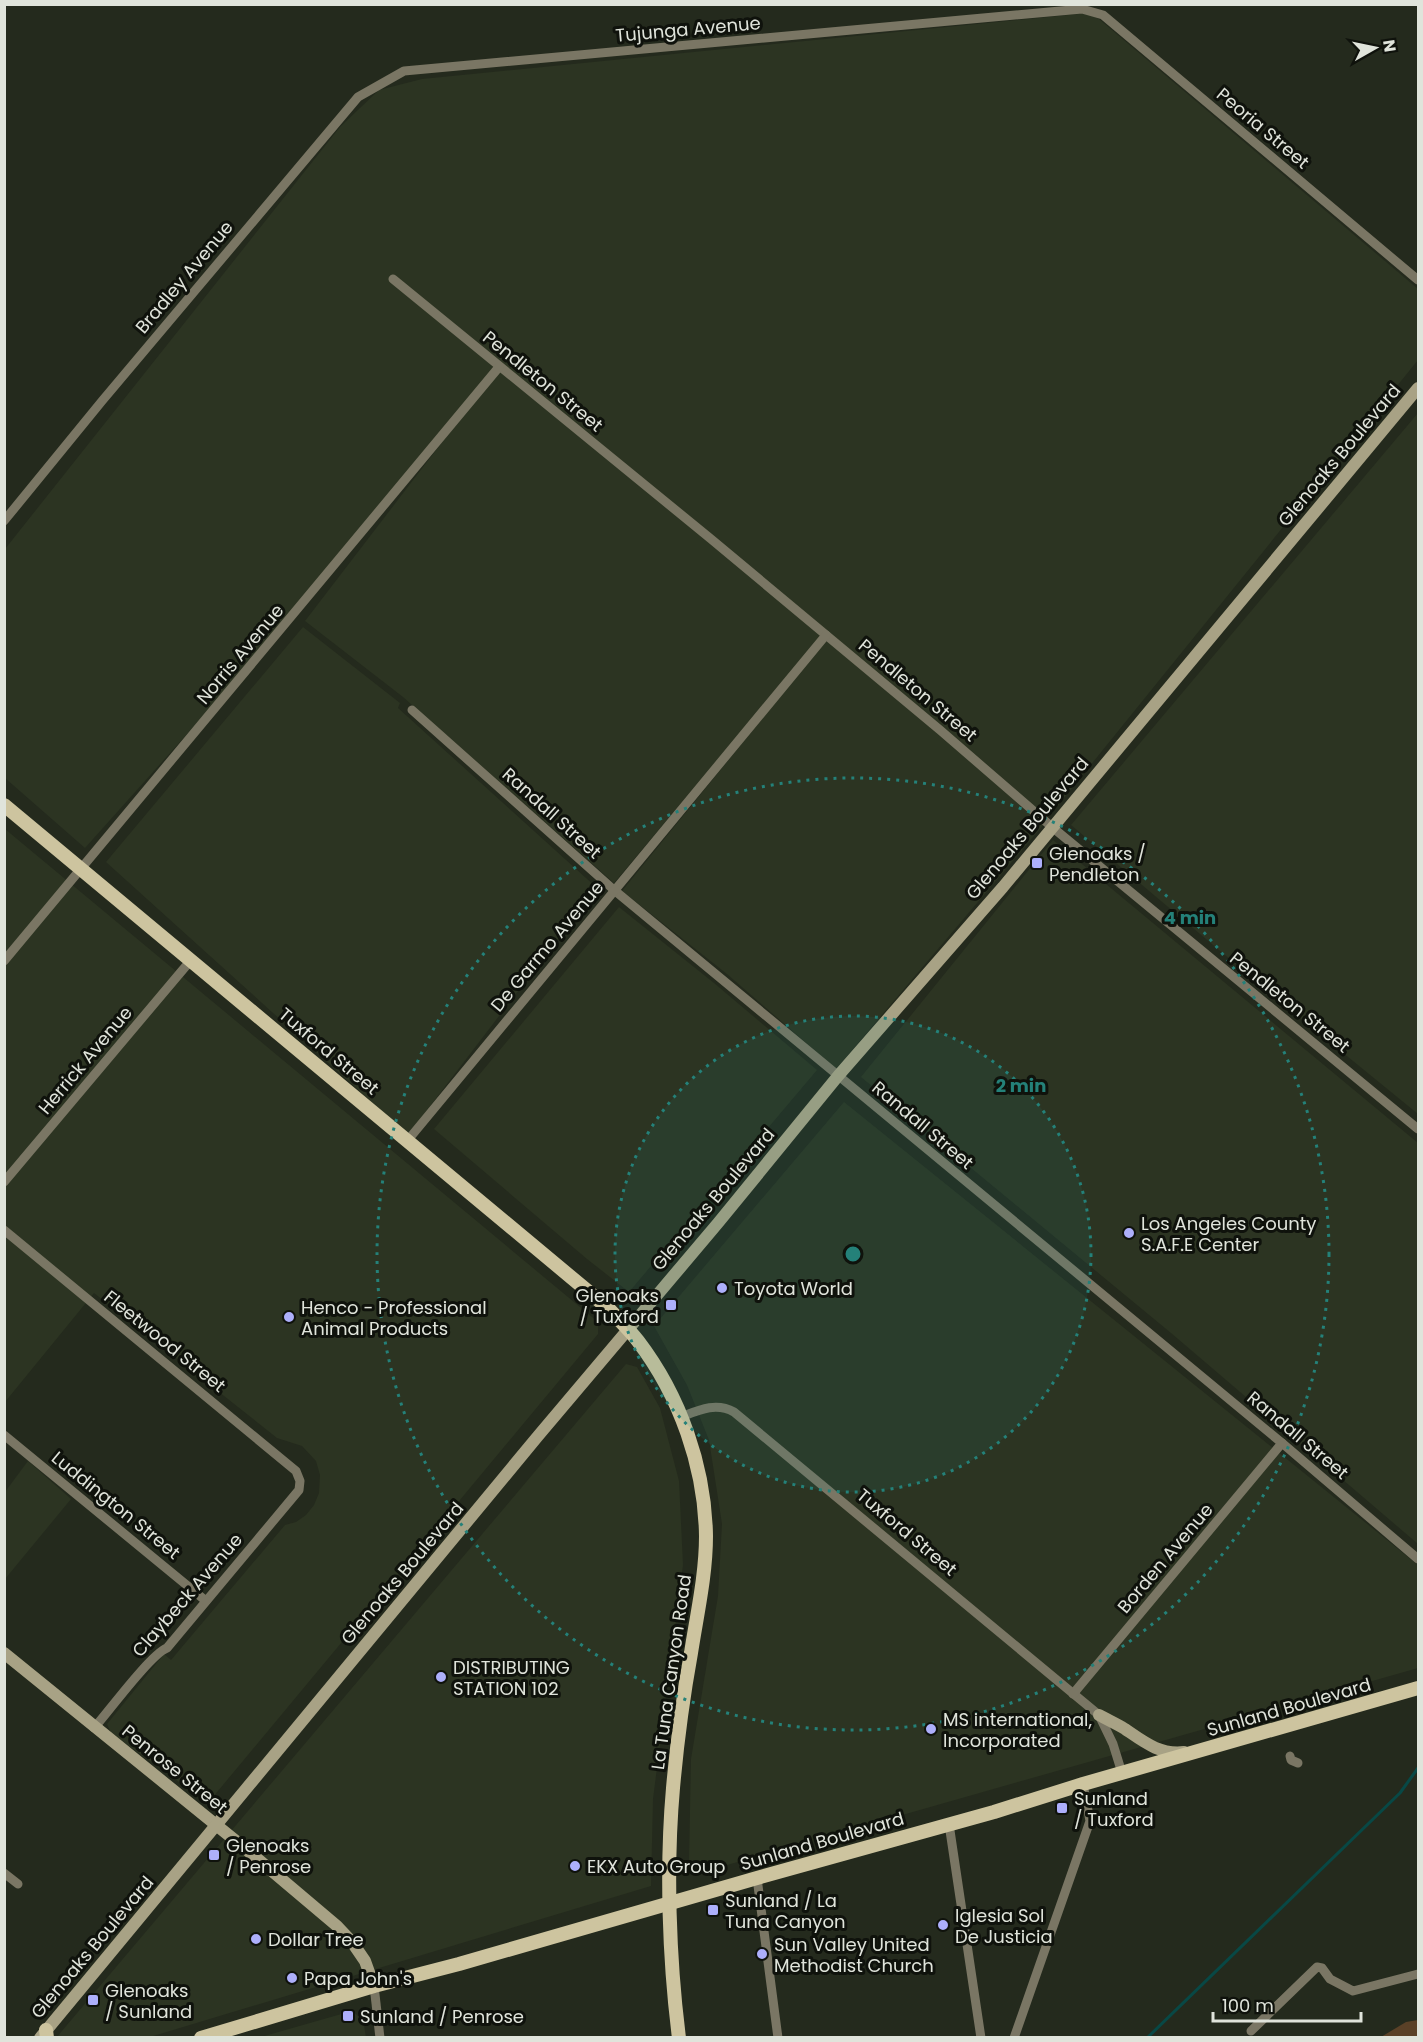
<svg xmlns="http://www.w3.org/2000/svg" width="1423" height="2042" viewBox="0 0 1423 2042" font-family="Poppins,sans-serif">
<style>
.built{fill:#2c3422}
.green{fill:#5a4127}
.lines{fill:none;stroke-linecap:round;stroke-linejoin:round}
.stream{stroke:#084845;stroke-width:3}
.street{stroke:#7a7664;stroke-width:9}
.secondary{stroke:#a8a285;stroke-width:12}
.primary{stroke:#cdc49f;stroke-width:14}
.ring{fill:none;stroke:#248179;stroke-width:3;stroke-dasharray:3 6}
.poi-dot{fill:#adaffb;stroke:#0f120c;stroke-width:2}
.labels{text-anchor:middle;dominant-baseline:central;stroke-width:6;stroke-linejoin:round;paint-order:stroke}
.street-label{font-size:18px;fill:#e0e4db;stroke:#0f120c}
.poi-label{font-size:18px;fill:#e0e4db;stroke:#0f120c;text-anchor:start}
.centre{fill:#248179;stroke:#0f120c;stroke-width:3}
.ring-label{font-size:18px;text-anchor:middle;font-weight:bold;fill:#248179;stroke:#0f120c;stroke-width:6;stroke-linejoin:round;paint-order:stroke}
</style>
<rect width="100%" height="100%" fill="#242a1d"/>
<g class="built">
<polygon points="1088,13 1099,19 1418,289 1418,360 1047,819 500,363 289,620 85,848 5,778 5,549 340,127 379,90 422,79"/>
<polygon points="499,368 822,635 614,883 403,697 305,621"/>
<polygon points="1418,413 1418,1114 1277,999 1071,825"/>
<polygon points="303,627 400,703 398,708 597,888 408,1135 106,862"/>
<polygon points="826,640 1045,823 836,1069 727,974 622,891"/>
<polygon points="5,829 598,1322 598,1334 208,1803 111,1733 107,1724 164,1654 171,1660 285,1525 296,1522 306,1515 314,1505 319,1493 320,1475 316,1461 302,1446 277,1438 94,1293 5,1402"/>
<polygon points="1053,840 1418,1143 1418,1544 1171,1333 861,1077"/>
<polygon points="619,907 714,983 817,1070 629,1292 587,1259 434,1129"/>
<polygon points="844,1102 1418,1565 1418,1668 713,1869 694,1872 689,1862 691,1759 718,1596 722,1524 709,1440 687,1385 654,1326"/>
<polygon points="626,1364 637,1367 660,1408 679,1481 683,1565 653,1799 651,1886 150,2037 56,2038"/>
<polygon points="28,1461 71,1499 5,1579 5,1492"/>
<polygon points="352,2011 363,2020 366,2037 261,2037"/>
</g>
<polygon class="green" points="1418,2020 1418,2037 1381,2037 1406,2022"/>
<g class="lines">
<polyline class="stream" points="1147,2038 1400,1793 1418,1768"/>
<g class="street">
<polyline points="393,279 711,539 940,730 1052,827 1418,1129"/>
<polyline points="4,521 102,401 358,97 404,71 1082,9 1103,15 1418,280"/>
<polyline points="412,710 614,890 1282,1443 1418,1559"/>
<polyline points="4,961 499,367"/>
<polyline points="408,1140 826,635"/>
<polyline points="4,1182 191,960"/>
<path d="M 4,1230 L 296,1471 L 300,1481 L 299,1490 L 167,1648 C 151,1654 109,1711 94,1728"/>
<path d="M 681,1417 C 699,1410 716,1402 734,1412 L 1099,1715 L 1113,1744 L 1122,1773"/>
<polyline points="4,1435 206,1601"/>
<polyline points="1073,1694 1282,1443"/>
<polyline points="1290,1756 1291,1760 1298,1763"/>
<polyline points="949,1824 981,2038"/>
<polyline points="4,1873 18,1884"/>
<polyline points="757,1878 778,2038"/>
<polyline points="374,1986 380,2038"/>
<polyline points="1251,2031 1317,1967 1322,1968 1330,1979 1353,1991 1418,1974"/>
<polyline points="1014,2038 1090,1821 1083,1784"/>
</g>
<g class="secondary">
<polyline points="4,1653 247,1850 337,1926 352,1942 365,1961 374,1986"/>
<path d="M 1099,1715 C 1108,1720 1117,1724 1125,1729 C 1144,1742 1160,1755 1184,1752"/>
<polyline points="40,2038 538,1436 718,1223 838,1076 1003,887 1418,388"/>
</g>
<g class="primary">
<path d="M 4,805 L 608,1308 C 618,1319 629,1329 638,1341 C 680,1396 705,1467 706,1536 C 706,1575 697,1614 691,1653 C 683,1697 677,1743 673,1788 C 666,1867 669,1959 679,2038"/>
<polyline points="46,2030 47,2038"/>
<polyline points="201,2038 374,1986 459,1964 757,1878 994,1812 1083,1784 1418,1688"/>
</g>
</g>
<circle cx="853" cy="1254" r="238" fill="#248179" fill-opacity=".12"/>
<g class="ring">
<circle cx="853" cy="1254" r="238"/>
<circle cx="853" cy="1254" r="476"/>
</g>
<g class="poi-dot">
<rect x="1031" y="857" width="12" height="12" rx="3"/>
<circle cx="1129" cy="1233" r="6"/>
<circle cx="722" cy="1288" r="6"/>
<rect x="665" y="1299" width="12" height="12" rx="3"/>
<circle cx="289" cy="1317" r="6"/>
<circle cx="441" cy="1677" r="6"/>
<circle cx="931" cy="1729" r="6"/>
<rect x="1056" y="1802" width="12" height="12" rx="3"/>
<rect x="208" y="1849" width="12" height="12" rx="3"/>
<circle cx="575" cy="1866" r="6"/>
<rect x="707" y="1904" width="12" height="12" rx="3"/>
<circle cx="943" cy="1925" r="6"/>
<circle cx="256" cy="1939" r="6"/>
<circle cx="762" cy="1954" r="6"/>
<circle cx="292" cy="1978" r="6"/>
<rect x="87" y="1994" width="12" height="12" rx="3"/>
<rect x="342" y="2010" width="12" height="12" rx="3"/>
</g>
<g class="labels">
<g class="street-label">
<text transform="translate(688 29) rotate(-5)">Tujunga Avenue</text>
<text transform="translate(1263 128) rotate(40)">Peoria Street</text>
<text transform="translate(184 277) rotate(-50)">Bradley Avenue</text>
<text transform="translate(543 381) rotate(39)">Pendleton Street</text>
<text transform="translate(1339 455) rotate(-50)">Glenoaks Boulevard</text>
<text transform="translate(240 654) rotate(-50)">Norris Avenue</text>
<text transform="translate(918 690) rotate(40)">Pendleton Street</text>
<text transform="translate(552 813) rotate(42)">Randall Street</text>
<text transform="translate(1027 828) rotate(-50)">Glenoaks Boulevard</text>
<text transform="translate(547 946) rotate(-50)">De Garmo Avenue</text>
<text transform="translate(1290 1002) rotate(39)">Pendleton Street</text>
<text transform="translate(329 1051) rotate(40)">Tuxford Street</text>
<text transform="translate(85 1060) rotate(-50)">Herrick Avenue</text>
<text transform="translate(923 1125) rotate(40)">Randall Street</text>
<text transform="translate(713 1199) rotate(-50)">Glenoaks Boulevard</text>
<text transform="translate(165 1341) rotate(39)">Fleetwood Street</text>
<text transform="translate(1298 1435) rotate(40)">Randall Street</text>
<text transform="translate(116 1505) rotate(39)">Luddington Street</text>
<text transform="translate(907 1532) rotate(40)">Tuxford Street</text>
<text transform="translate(1165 1558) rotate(-50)">Borden Avenue</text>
<text transform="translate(402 1573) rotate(-50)">Glenoaks Boulevard</text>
<text transform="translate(187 1595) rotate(-49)">Claybeck Avenue</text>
<text transform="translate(671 1672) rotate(-82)">La Tuna Canyon Road</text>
<text transform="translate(1289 1707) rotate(-16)">Sunland Boulevard</text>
<text transform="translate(175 1769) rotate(39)">Penrose Street</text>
<text transform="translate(822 1841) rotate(-16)">Sunland Boulevard</text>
<text transform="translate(92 1947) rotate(-50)">Glenoaks Boulevard</text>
</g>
<g class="poi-label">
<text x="1049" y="853">Glenoaks /<tspan x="1049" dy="21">Pendleton</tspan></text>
<text x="1141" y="1223">Los Angeles County<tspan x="1141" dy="21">S.A.F.E Center</tspan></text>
<text x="734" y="1288">Toyota World</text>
<text x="659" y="1295" text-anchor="end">Glenoaks<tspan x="659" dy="21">/ Tuxford</tspan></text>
<text x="301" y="1307">Henco - Professional<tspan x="301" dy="21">Animal Products</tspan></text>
<text x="453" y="1667">DISTRIBUTING<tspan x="453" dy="21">STATION 102</tspan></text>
<text x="943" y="1719">MS international,<tspan x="943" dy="21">Incorporated</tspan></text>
<text x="1074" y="1798">Sunland<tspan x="1074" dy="21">/ Tuxford</tspan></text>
<text x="226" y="1845">Glenoaks<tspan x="226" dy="21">/ Penrose</tspan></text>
<text x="587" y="1866">EKX Auto Group</text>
<text x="725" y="1900">Sunland / La<tspan x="725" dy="21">Tuna Canyon</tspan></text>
<text x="955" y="1915">Iglesia Sol<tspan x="955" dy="21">De Justicia</tspan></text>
<text x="268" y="1939">Dollar Tree</text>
<text x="774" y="1944">Sun Valley United<tspan x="774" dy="21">Methodist Church</tspan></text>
<text x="304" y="1978">Papa John's</text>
<text x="105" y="1990">Glenoaks<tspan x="105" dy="21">/ Sunland</tspan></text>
<text x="360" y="2016">Sunland / Penrose</text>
</g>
</g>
<circle cx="853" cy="1254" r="9" class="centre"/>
<g class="ring-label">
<text x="1190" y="924">4 min</text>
<text x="1021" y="1092">2 min</text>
</g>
<rect width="1423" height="2042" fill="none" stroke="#e0e4db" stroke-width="12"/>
<g transform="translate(1375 48) rotate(81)" stroke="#0f120c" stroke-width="4.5" paint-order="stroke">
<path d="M0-4.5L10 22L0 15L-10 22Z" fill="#e0e4db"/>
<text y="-9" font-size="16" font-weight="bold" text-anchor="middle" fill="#e0e4db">N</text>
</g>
<path d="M1213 2012v9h148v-9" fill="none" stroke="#e0e4db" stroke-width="3"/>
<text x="1222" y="2012" font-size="18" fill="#e0e4db" stroke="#0f120c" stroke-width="4.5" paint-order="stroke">100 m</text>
</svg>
